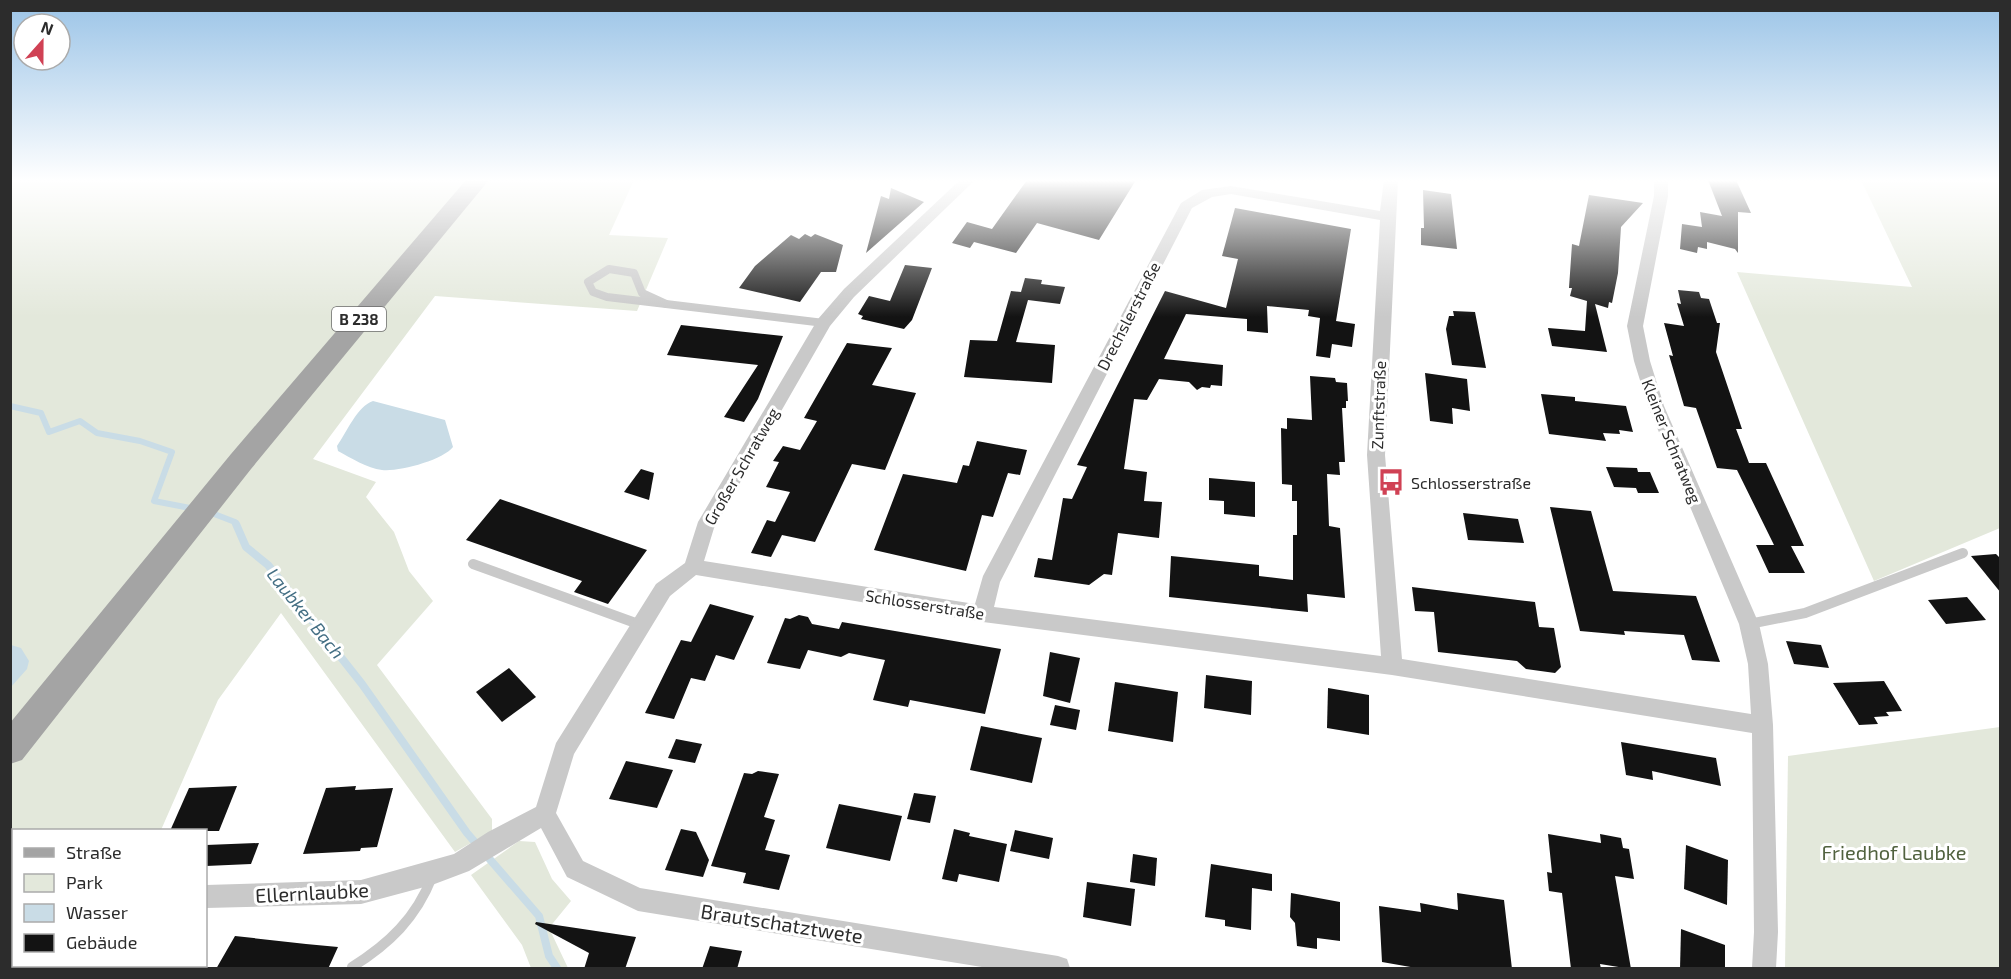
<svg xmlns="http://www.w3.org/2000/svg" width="2011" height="979" viewBox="0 0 2011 979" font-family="'Exo 2',sans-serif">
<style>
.green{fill:#e3e8db}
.water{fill:#c9dce6}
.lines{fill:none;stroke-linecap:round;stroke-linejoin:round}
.stream-far1{stroke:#c9dce6;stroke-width:6}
.stream{stroke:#c9dce6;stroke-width:8}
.building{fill:#131313}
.lane-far1{stroke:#c9c9c9;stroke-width:8}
.lane{stroke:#c9c9c9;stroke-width:10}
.street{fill:#c9c9c9;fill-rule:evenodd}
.primary{fill:#a4a4a4;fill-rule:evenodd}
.labels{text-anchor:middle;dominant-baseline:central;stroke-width:6;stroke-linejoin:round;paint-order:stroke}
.shield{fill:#fff;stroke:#6b6b6b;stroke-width:1.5}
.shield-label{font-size:15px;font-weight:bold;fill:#2c2c2c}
.street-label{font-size:16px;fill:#2c2c2c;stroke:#fff}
.poi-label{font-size:16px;fill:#2c2c2c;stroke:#fff;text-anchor:start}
.water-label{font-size:18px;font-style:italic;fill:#446f84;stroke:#fff}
.near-park-label{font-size:20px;fill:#51623f;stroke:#fff}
.near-street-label{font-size:20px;fill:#2c2c2c;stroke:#fff}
</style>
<rect width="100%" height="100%" fill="#fff"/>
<g class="green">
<polygon points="11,180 634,180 609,235 668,238 637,311 435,296 313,459 376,482 366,497 394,532 409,571 433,601 377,665 492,819 492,831 455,852 281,613 218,700 161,830 14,830 14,908 11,909"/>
<polygon points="1861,180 2000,180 2000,528 1874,581 1737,272 1912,287"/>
<polygon points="2000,727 2000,968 1785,968 1788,756"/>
<polygon points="519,841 535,842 552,879 571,901 549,928 568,968 531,968 522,945 471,875"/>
</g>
<g class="water">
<path d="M 373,401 L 445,420 L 453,447 C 443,460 399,472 382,470 C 367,468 351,458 338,451 L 337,446 C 346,434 357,406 373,401 Z"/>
<polygon points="11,645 21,648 29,661 27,669 11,687"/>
</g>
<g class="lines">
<g class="stream-far1">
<polyline points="10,406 41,413 49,432 80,421 97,433 140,441 172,452 154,501 195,509"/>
<polyline points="209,512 235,522 236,525"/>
</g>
<polyline class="stream" points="236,524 246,547 268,565 362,684 467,833 539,916 549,956 557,968"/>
</g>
<g class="building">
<polygon points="1027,180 1136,180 1099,240 1037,223 1016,253 974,242 970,248 952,243 967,222 992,229"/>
<polygon points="1708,180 1736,180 1751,213 1738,212 1738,253 1735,249 1707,242 1707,249 1698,247 1697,253 1680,249 1682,224 1702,227 1700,212 1722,216"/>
<polygon points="891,188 924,202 866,253 881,196 889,199"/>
<polygon points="1423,190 1451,194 1457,249 1421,245 1421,228 1424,228"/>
<polygon points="1589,195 1643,203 1621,227 1618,273 1612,303 1609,302 1608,308 1595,304 1607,352 1552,346 1548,328 1585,331 1587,301 1570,296 1572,288 1569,288 1572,244 1579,246"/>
<polygon points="1235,208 1351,229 1336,321 1355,324 1352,347 1332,344 1330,358 1316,356 1320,318 1308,316 1309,310 1267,306 1268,333 1247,331 1247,319 1186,314 1164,359 1223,365 1222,386 1211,385 1210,388 1202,387 1197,390 1189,382 1159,379 1147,400 1134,399 1124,469 1147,472 1144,501 1162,502 1159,538 1118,533 1112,575 1104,574 1089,585 1034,577 1038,558 1052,560 1063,498 1072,499 1087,467 1077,465 1165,291 1226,308 1238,259 1222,256"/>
<polygon points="805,234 811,237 815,234 843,245 836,272 821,272 800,302 739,288 755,266 791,235 799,239"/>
<polygon points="905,265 932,268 912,320 904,329 861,319 863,316 858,314 869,296 890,301"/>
<polygon points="1025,278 1042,280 1041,284 1065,287 1060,304 1028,300 1016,342 1055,345 1052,383 964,377 970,340 997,341 1011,291 1021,292"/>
<polygon points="1678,290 1699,292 1701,298 1709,299 1717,323 1720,323 1716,352 1742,429 1736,429 1749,463 1766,463 1804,546 1791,546 1805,573 1769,573 1756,545 1774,545 1737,470 1717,468 1696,408 1684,406 1669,355 1673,356 1664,323 1684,326 1677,303 1681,304"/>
<polygon points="1453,311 1475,312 1486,368 1452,365 1446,329 1449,316 1454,316"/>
<polygon points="681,325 783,336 758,399 744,422 724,417 758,365 667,355"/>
<polygon points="847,343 892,348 872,385 916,393 885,470 852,464 815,542 782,535 771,557 751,553 767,520 775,522 790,492 766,487 779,462 773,461 783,446 800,450 817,421 804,418"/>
<polygon points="1425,373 1467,379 1470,411 1452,408 1453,424 1430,421"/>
<polygon points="1310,376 1335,378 1336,382 1347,383 1348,401 1346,401 1346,408 1342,408 1345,462 1339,462 1340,475 1327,474 1329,526 1340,528 1345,598 1307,594 1308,612 1169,597 1171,556 1259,565 1259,576 1293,580 1293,535 1297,535 1297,501 1292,501 1292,485 1282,484 1281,428 1287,429 1287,418 1312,420"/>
<polygon points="1541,394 1575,397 1575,401 1626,406 1633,432 1619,430 1620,434 1603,433 1606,441 1549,434"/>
<polygon points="977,441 1027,450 1020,475 1008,473 993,517 982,515 966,571 874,550 903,474 957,483 963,465 969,466"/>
<polygon points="1606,467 1637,468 1638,472 1650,472 1659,493 1638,493 1636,488 1614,487"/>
<polygon points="641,469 654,473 649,500 624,492"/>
<polygon points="1209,478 1255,482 1255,517 1224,514 1224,501 1209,500"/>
<polygon points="500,499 647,550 608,604 574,592 582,581 466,540"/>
<polygon points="1550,507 1591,511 1613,591 1696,596 1720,662 1692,660 1684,635 1624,631 1625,635 1580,631"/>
<polygon points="1463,513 1518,519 1524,543 1468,540"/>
<polygon points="1996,554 2001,559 2001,593 1971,556"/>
<polygon points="1412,587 1535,602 1539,627 1554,628 1561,667 1555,673 1526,669 1517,661 1438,652 1434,612 1415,611"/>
<polygon points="1967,597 1986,620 1946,624 1928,600"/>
<polygon points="710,604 754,616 734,660 716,655 705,681 691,678 674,719 645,713 681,640 691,642"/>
<polygon points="799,615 808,617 812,624 839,629 842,622 1001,649 985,714 910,700 908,707 873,700 885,660 849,653 841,657 808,650 800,669 767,663 785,618 790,619"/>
<polygon points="1786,641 1821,645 1829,668 1794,664"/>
<polygon points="1050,652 1080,658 1070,703 1043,696"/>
<polygon points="509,668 536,697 502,722 476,692"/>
<polygon points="1206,675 1252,681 1251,715 1204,708"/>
<polygon points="1884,681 1902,711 1886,712 1889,716 1874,717 1878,724 1859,725 1833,683"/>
<polygon points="1115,682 1178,692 1173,742 1108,731"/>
<polygon points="1328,688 1369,695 1369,735 1327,728"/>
<polygon points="1055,705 1080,710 1076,730 1050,725"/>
<polygon points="981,726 1042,738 1032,783 970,770"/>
<polygon points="676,739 702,744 695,763 668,758"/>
<polygon points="1621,742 1716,758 1721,786 1652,771 1653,780 1626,775"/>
<polygon points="626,761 673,770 657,808 609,799"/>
<polygon points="758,771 779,774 764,817 775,820 765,850 790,855 779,890 743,883 746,873 711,866 744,773 752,774"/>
<polygon points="237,786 219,831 170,831 189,788"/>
<polygon points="356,786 355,790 393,788 377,847 361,848 360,851 303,854 326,788"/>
<polygon points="914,793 936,796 930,823 907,819"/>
<polygon points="839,804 902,816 890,861 826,848"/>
<polygon points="681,829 696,832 709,860 703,877 665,870"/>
<polygon points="954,829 970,833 969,836 1007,844 999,882 959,874 957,882 942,879"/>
<polygon points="1015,830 1053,838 1049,859 1010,851"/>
<polygon points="1548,834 1601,843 1600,834 1621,838 1623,848 1629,849 1634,879 1615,876 1631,969 1600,964 1601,969 1571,969 1562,893 1549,891 1547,872 1552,873"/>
<polygon points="259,843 251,864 206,866 206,845"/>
<polygon points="1686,845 1728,860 1727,905 1684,889"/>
<polygon points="1133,854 1157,858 1155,886 1130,882"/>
<polygon points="1211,864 1272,874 1272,891 1252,888 1251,930 1225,926 1225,920 1205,917"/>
<polygon points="1087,882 1135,889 1131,926 1083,917"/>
<polygon points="1291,893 1340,902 1340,941 1317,938 1317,949 1297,946 1295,923 1290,917"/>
<polygon points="1457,893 1504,900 1512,969 1422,969 1382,962 1379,906 1421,912 1420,903 1458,910"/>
<polygon points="536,922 636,937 625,969 584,969 589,953 535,924"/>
<polygon points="1681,929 1725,945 1725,969 1680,969"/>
<polygon points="235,936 306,944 338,947 328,969 216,969"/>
<polygon points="710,946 742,951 737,969 702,969"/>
</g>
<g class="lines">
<g class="lane-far1">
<polygon points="609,269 634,273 642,293 666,304 607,297 593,292 588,282"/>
<polyline points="666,304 824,323"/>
</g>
<g class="lane">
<polyline points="473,564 641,625"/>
<polyline points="1749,624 1805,613 1963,553"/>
<path d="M 352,967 C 389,944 416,918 432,877"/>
</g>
<g class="street">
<path d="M 960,180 L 975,180 L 854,297 L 830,326 L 714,528 L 704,561 L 975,604 L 983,576 L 1181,203 L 1202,190 L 1231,186 L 1380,211 L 1384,180 L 1398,180 L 1385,455 L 1402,659 L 1751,714 L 1748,664 L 1739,624 L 1648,406 L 1634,361 L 1627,326 L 1654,196 L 1654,180 L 1668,180 L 1668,196 L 1643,326 L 1650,361 L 1664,406 L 1759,624 L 1768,664 L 1773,725 L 1778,932 L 1776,968 L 1752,968 L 1754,932 L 1752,733 L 1392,675 L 983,622 L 696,575 L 670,596 L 574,754 L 556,813 L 583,861 L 640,888 L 1058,956 L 1067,959 L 1070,968 L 988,968 L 638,911 L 567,877 L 541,828 L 469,871 L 432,885 L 361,904 L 206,908 L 206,885 L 361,880 L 454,854 L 488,832 L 536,807 L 556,743 L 656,584 L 685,563 L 698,522 L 818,319 L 844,289 ZM 1231,194 L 1380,220 L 1367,455 L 1381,656 L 994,607 L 1000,582 L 1192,208 L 1212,197 Z"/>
<polygon points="14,911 14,935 10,936 10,912"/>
</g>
<polygon class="primary" points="466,180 489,180 251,469 22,760 10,764 10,723 231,454"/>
</g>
<linearGradient id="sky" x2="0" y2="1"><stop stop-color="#9bc4e7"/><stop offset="0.57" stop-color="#fff"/><stop offset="1" stop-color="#fff" stop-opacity="0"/></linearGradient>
<rect width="2011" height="317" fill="url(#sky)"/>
<defs>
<symbol id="bus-bare" viewBox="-9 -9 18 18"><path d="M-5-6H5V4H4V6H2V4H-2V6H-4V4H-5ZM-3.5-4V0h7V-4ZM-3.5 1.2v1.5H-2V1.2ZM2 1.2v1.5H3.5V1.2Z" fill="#d04154" stroke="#fff" stroke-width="2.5" paint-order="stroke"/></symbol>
</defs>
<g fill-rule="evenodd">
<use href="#bus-bare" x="1372" y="463" width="38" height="38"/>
</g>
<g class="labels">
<rect class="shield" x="332" y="307" width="54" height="24" rx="4.5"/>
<g class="shield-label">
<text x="359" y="319">B 238</text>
</g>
<g class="street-label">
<text transform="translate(1128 316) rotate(-63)">Drechslerstraße</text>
<text transform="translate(1378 405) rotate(-88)">Zunftstraße</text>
<text transform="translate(1672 441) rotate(68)">Kleiner Schratweg</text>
<text transform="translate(741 466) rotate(-60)">Großer Schratweg</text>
<text transform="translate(925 604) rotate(9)">Schlosserstraße</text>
</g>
<g class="poi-label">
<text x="1411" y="482">Schlosserstraße</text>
</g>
<g class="water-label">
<text transform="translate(306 613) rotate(51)">Laubker Bach</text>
</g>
<g class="near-park-label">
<text x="1894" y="852">Friedhof Laubke</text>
</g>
<g class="near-street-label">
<text transform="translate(312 892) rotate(-3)">Ellernlaubke</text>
<text transform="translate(782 923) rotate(9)">Brautschatztwete</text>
</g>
</g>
<rect width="2011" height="979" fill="none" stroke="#2c2c2c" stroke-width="24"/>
<rect x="12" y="829" width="195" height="138" fill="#ffffff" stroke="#ababab" stroke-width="1.5"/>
<rect x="24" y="848" width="30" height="9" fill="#a4a4a4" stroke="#ababab" stroke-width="1.5"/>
<text x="66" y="859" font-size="18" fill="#2c2c2c">Straße</text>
<rect x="24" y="874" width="30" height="18" fill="#e3e8db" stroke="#ababab" stroke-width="1.5"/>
<text x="66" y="889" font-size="18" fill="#2c2c2c">Park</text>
<rect x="24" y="904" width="30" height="18" fill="#c9dce6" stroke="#ababab" stroke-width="1.5"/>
<text x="66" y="919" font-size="18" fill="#2c2c2c">Wasser</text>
<rect x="24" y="934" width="30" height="18" fill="#131313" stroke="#ababab" stroke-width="1.5"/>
<text x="66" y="949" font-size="18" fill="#2c2c2c">Gebäude</text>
<g transform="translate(42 42) rotate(21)"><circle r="28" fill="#ffffff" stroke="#ababab" stroke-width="1.5"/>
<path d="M0-4.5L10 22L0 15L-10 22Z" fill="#d04154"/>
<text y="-9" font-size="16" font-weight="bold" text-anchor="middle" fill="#2c2c2c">N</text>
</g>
</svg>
